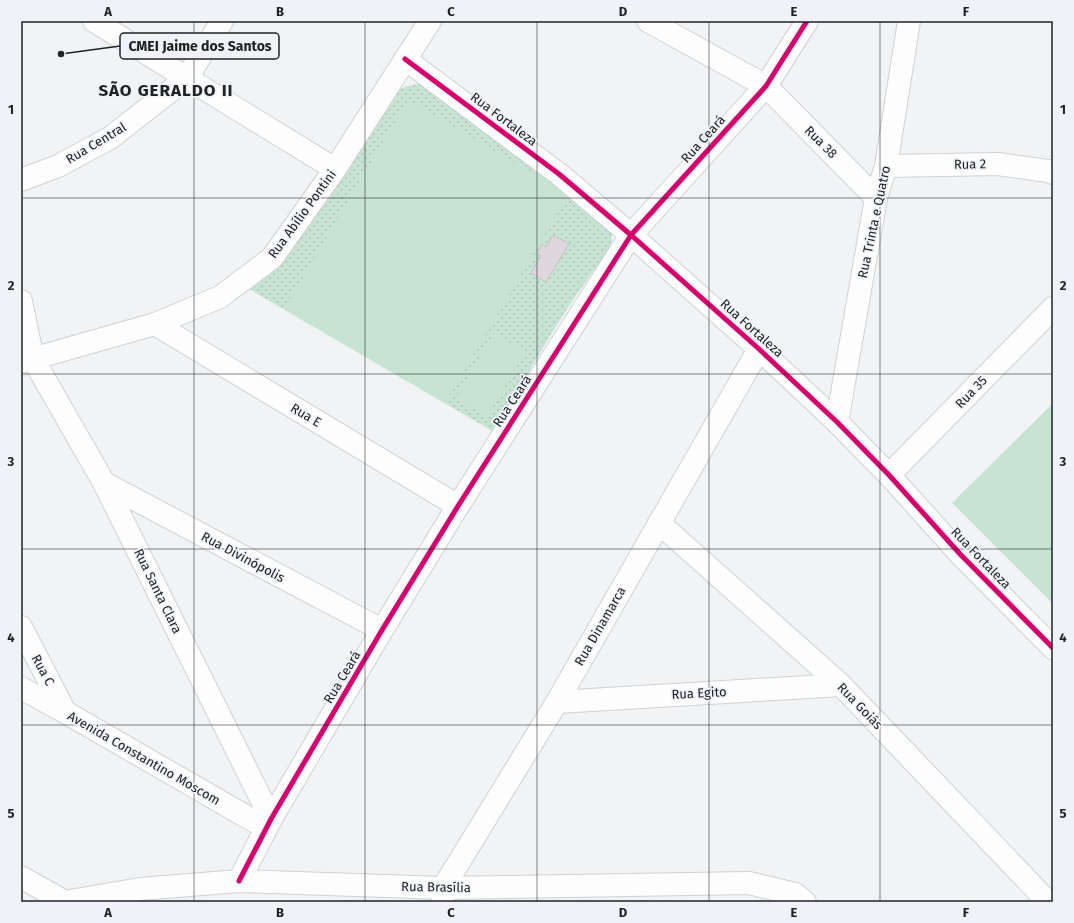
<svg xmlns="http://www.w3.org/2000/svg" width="1074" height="923" viewBox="0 0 1074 923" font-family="'Fira Sans',sans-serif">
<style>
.green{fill:url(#green-dots)}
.pitch{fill:#c7e4d3}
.building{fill:#dfd6de;stroke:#c1c1c2}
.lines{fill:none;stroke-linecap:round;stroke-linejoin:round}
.minor-casing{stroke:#cfd1d3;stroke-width:24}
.minor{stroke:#fdfdfe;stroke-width:22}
.cycleway-casing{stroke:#eff2f7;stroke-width:8}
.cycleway{stroke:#d6006c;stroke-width:5}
.grid{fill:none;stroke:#212224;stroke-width:1;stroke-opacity:0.55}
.labels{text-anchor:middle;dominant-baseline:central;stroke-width:3.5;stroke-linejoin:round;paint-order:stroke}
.street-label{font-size:13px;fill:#212224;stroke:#eff2f7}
.district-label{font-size:17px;font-weight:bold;letter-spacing:1px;fill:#212224;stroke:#eff2f7}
.leader{fill:none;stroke:#212224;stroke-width:1.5}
.callout-dot{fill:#212224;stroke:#eff2f7;stroke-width:1.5}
.callout{fill:#eff2f7;stroke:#212224;stroke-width:1.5}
.callout-label{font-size:14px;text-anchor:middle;font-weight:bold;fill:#212224}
.neatline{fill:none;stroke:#212224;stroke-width:1.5}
.grid-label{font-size:13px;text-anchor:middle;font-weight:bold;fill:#212224}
</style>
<defs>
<pattern id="green-dots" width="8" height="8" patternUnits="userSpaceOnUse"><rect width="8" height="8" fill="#c7e4d3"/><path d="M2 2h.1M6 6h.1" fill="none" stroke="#abc3b5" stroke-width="1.8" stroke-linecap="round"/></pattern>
</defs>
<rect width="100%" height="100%" fill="#f1f3f5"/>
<path class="green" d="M 422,83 L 440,87 L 612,232 C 614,250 599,263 589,277 C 553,326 525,380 494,432 L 249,289 L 267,275 L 397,92 L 404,87 Z"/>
<g class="pitch">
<polygon points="408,100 569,194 445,403 284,309"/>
<polygon points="494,333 526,351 487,416 456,398"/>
<polygon points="1053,403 1053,604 952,503"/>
</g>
<polygon class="building" points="553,235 569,244 546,282 531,273 541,256 537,254 542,244 546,247"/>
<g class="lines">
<defs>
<g id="minor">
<polyline points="94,21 335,169"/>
<polyline points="648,21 766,86 876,198"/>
<polyline points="405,59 559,174 631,235 759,349 837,422 889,475 960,554 1053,648"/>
<polyline points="886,166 998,164 1048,171 1053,173"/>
<polyline points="21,180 58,166 110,138 187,78 222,21"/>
<polyline points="21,301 33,359 104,483 271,819"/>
<polyline points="155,324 458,506"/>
<polyline points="21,362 155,324 220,297 272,258 335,169 430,21"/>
<polyline points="837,422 876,198 886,166 909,21"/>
<polyline points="889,475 1053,308"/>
<polyline points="104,483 382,630"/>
<polyline points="659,523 841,685 1048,902"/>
<polyline points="21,627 65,712"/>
<polyline points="21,688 65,712 266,828"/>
<polyline points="557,702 841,685"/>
<polyline points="21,877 65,902"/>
<polyline points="239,881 271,819 382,630 458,506 631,235 766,86 807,21"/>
<polyline points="443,900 443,888 557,702 759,349"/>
<polyline points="64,902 140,889 239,881 443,888 749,883 795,894 805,902"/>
</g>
</defs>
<use href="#minor" class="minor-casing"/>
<use href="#minor" class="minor"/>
<defs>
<g id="cycleway">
<polyline points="405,59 559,174 631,235 759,349 837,422 889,475 960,554 1053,648"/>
<polyline points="239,881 271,819 382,630 458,506 631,235 766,86 807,21"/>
</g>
</defs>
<use href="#cycleway" class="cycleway-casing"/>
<use href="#cycleway" class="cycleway"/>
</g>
<path class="grid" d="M 194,21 L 194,902M 365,21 L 365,902M 537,21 L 537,902M 709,21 L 709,902M 880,21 L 880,902M 21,198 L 1053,198M 21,374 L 1053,374M 21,549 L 1053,549M 21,725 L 1053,725"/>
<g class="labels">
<g class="street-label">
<text transform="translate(504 119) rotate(37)">Rua Fortaleza</text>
<text transform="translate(703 139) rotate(-48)">Rua Ceará</text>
<text transform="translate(821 142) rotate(45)">Rua 38</text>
<text transform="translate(96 143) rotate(-31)">Rua Central</text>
<text transform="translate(970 164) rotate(-1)">Rua 2</text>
<text transform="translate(302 214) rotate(-54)">Rua Abílio Pontini</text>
<text transform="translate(874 222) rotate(-78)">Rua Trinta e Quatro</text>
<text transform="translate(752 328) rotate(42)">Rua Fortaleza</text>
<text transform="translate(971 392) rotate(-46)">Rua 35</text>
<text transform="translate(512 401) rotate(-57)">Rua Ceará</text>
<text transform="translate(306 415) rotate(31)">Rua E</text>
<text transform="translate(243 557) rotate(28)">Rua Divinópolis</text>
<text transform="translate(981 558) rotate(46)">Rua Fortaleza</text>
<text transform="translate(158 591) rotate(64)">Rua Santa Clara</text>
<text transform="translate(600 626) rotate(-60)">Rua Dinamarca</text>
<text transform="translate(43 670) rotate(62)">Rua C</text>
<text transform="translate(342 677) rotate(-59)">Rua Ceará</text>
<text transform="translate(699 693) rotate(-3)">Rua Egito</text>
<text transform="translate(860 706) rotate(46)">Rua Goiás</text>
<text transform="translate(144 758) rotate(30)">Avenida Constantino Moscom</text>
<text transform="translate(436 887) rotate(1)">Rua Brasília</text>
</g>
<g class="district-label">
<text x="166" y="90">SÃO GERALDO II</text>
</g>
</g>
<path class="leader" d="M61 54L120 46"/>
<circle class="callout-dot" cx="61" cy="54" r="4"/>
<rect class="callout" x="120" y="33" width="159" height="26" rx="4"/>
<g class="callout-label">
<text x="200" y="51">CMEI Jaime dos Santos</text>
</g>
<rect width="1074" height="923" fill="none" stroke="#eff2f7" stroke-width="44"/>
<rect x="22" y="22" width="1030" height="879" class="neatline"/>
<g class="grid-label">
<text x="108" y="16">A</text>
<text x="280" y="16">B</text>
<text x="451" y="16">C</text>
<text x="623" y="16">D</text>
<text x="794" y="16">E</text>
<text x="966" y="16">F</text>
<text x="11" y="114">1</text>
<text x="1063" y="114">1</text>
<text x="11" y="290">2</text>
<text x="1063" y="290">2</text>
<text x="11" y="466">3</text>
<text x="1063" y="466">3</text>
<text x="11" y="642">4</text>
<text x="1063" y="642">4</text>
<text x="11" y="818">5</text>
<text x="1063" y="818">5</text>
<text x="108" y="917">A</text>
<text x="280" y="917">B</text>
<text x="451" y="917">C</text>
<text x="623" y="917">D</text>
<text x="794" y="917">E</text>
<text x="966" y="917">F</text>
</g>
</svg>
